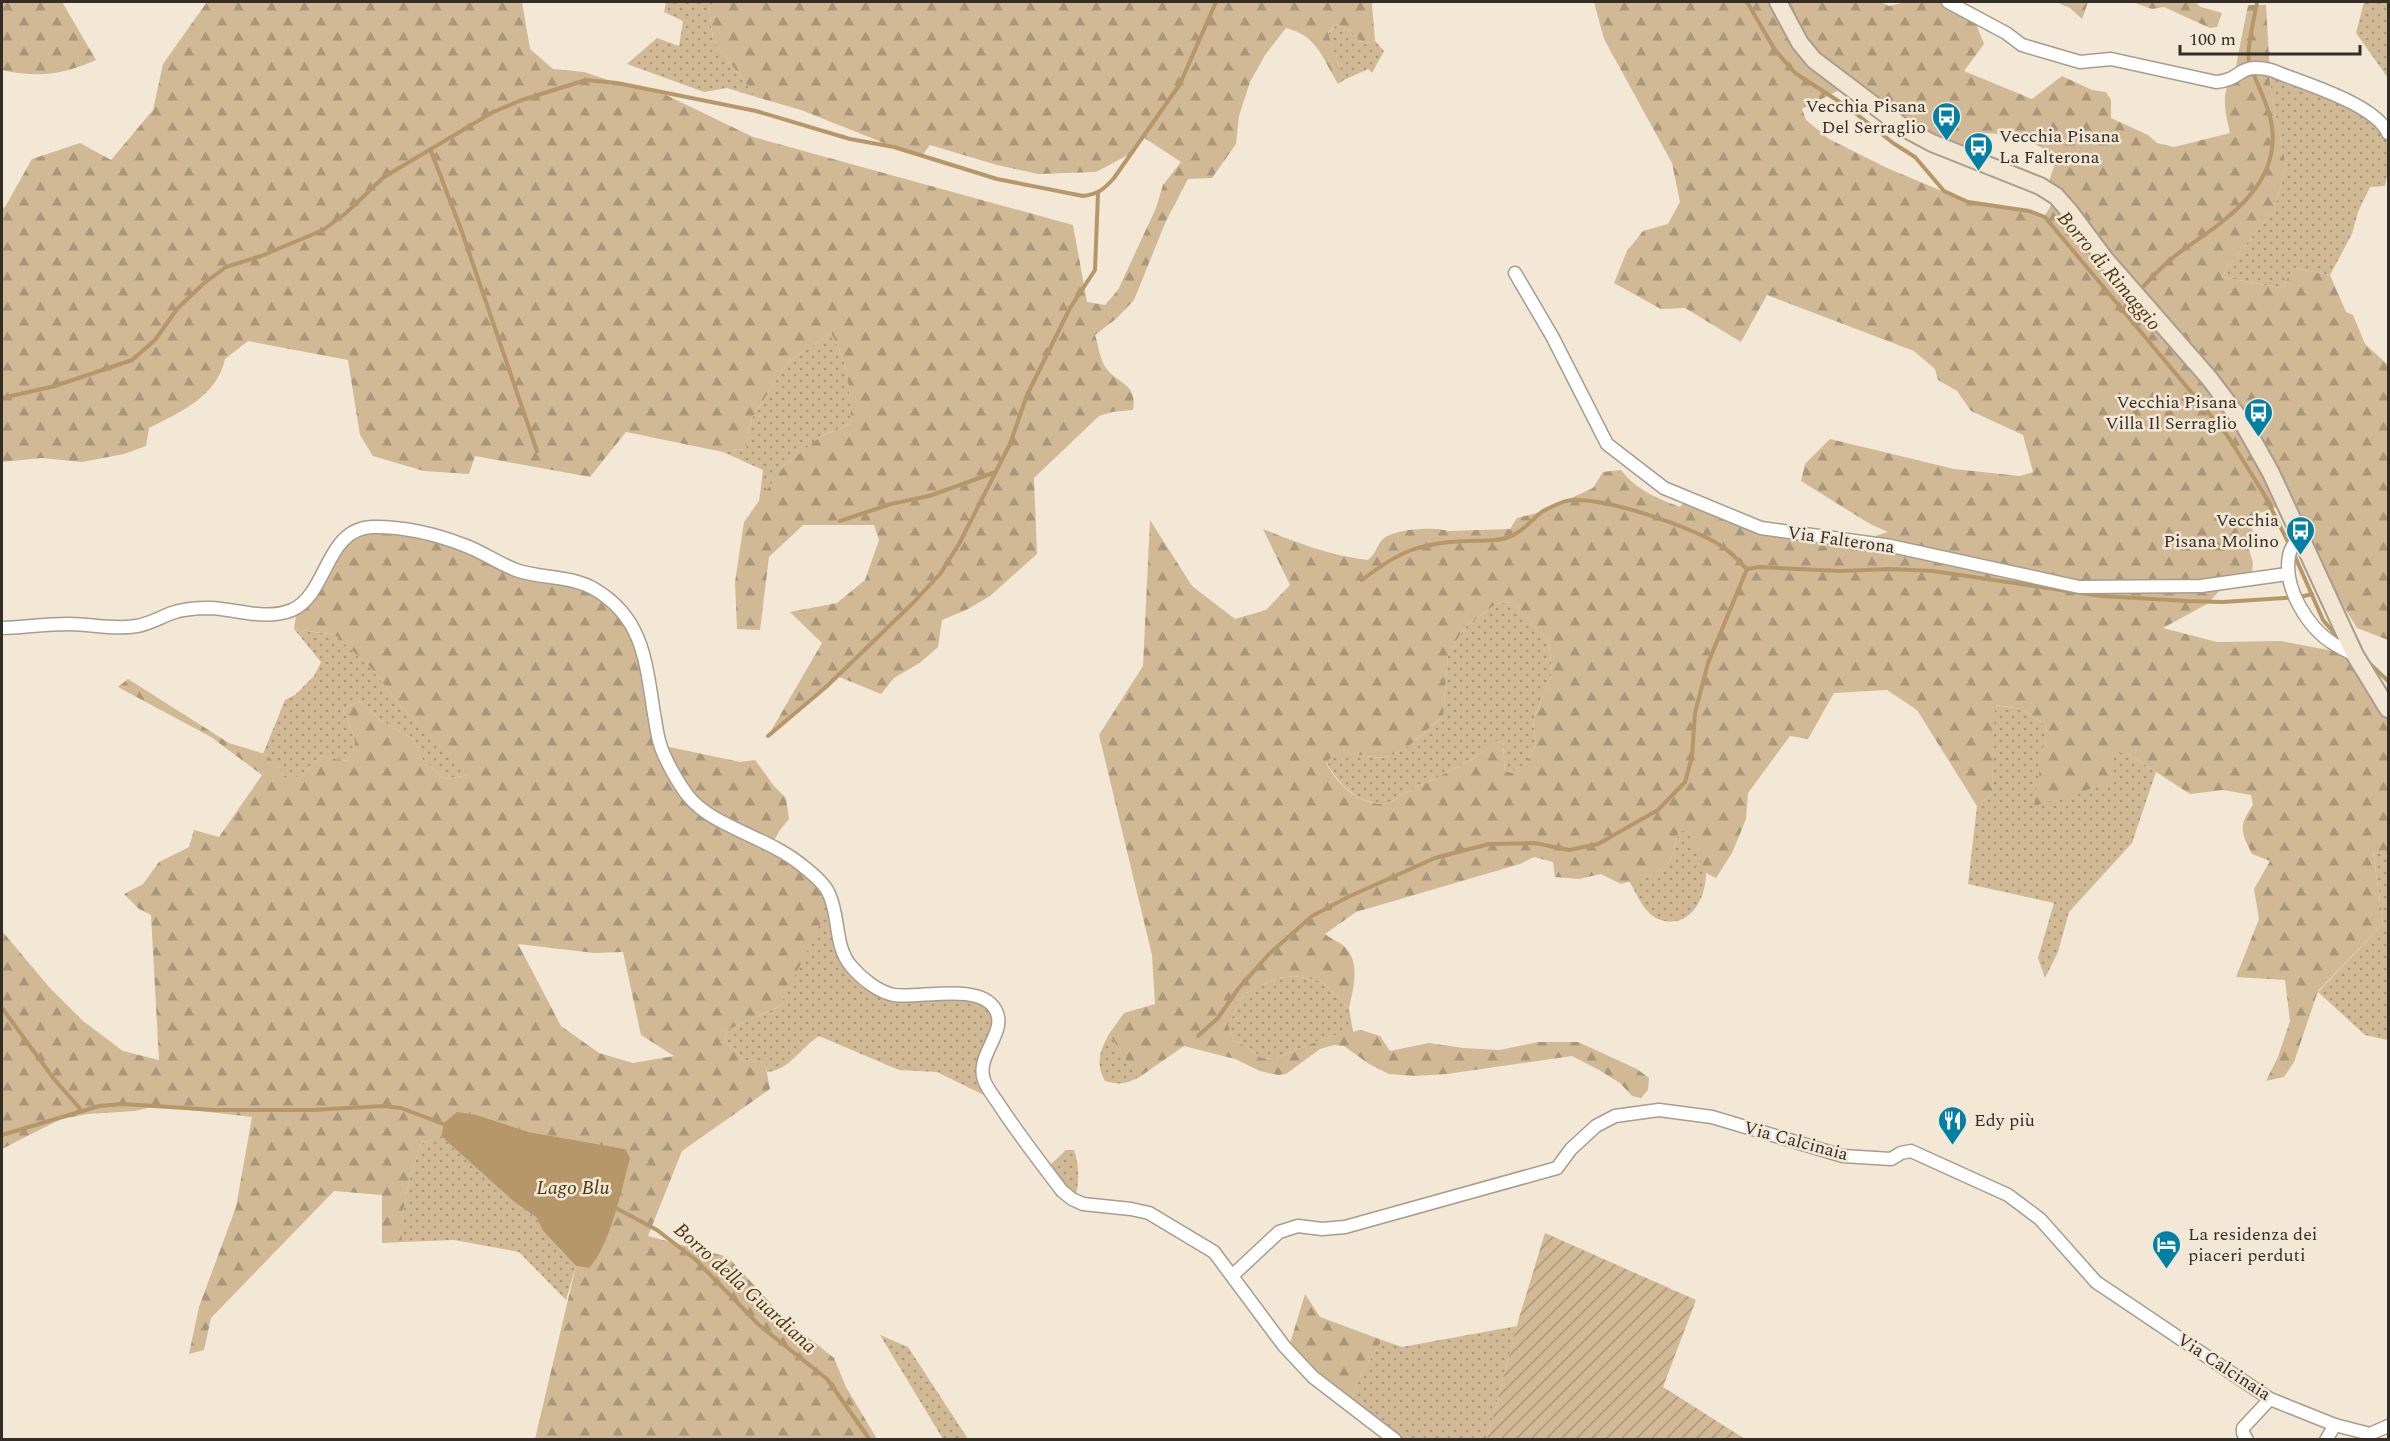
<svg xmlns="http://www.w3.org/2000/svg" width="2390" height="1441" viewBox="0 0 2390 1441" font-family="Spectral,serif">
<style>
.grass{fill:url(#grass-dots)}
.forest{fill:url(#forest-firs);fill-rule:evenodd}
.garden{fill:url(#garden-furrows)}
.water{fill:#b6976a}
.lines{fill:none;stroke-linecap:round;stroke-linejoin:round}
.stream{stroke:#b6976a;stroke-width:4}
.minor-casing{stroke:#a89d8d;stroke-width:15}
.secondary-casing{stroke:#a89d8d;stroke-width:20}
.minor{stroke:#fff;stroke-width:12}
.secondary{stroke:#f2e5d1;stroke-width:16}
.labels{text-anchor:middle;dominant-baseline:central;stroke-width:5;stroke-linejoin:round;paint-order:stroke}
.poi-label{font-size:18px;fill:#322d27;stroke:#f3e7d6;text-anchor:end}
.street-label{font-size:18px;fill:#322d27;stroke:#f3e7d6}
.water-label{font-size:20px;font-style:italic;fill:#4d3611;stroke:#f3e7d6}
</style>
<defs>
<pattern id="grass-dots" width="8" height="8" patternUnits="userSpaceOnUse" patternTransform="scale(1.5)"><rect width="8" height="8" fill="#d1b996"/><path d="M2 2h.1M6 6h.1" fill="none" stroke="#aa977a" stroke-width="1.8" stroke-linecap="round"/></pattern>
<pattern id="forest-firs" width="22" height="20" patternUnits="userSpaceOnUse" patternTransform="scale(1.5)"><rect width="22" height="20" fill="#d1b996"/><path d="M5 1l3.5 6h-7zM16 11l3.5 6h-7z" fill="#aa977a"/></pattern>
<pattern id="garden-furrows" width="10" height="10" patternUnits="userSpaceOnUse" patternTransform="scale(1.5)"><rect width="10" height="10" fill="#d1b996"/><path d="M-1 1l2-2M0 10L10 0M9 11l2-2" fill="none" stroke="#aa977a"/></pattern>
</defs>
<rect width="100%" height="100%" fill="#f3e7d6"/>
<g class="grass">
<polygon points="666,2 717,2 709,8 713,40 756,97 727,88 704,92 627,64 657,38 679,46 683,21 664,12"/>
<polygon points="2364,2 2388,2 2388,78 2356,33"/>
<polygon points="1337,24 1351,31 1364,44 1375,41 1384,51 1372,73 1368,69 1344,80 1328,34"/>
<polygon points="2271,70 2361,106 2388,133 2388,171 2385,186 2370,187 2358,212 2352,234 2330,275 2294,268 2281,288 2222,277 2228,266 2274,210 2286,166 2271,92"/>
<path d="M 831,333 C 850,368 850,386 851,424 L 821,436 L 784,466 L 759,502 L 763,470 L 723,452 L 745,449 L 752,418 L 788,362 Z"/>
<path d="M 1513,602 L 1549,643 L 1552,673 L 1533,721 L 1536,745 L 1526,763 L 1512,773 L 1505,771 L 1503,742 L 1500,739 C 1473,762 1439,776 1407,792 C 1400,796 1390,804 1382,804 C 1357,803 1337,783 1326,761 C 1346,742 1367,763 1389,756 C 1407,751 1429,728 1443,716 L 1448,654 L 1465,627 L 1496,604 Z"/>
<path d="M 294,629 L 335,635 L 369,666 L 400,705 L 469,775 L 445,779 L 421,758 L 413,739 L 380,720 L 360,701 L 343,710 C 351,730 363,743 346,761 L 321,756 L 308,769 L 293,780 L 285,778 L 268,755 L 263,754 L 285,700 L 295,695 L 314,676 L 321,662 Z"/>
<polygon points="1994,705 2022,709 2047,726 2035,806 2114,753 2127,753 2156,772 2132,843 2069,912 2058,952 2045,978 2038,958 2054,903 1968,884 1977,806 1992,793"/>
<path d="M 1680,831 L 1688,831 C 1693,842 1706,864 1706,874 C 1706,898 1690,929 1661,920 C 1645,916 1637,894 1629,881 C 1643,877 1664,873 1671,858 C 1676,849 1674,840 1680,831 Z"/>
<polygon points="2373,850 2388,857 2388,1040 2365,1035 2318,992 2383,924"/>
<path d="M 828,890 L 850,965 L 891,995 L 974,996 L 996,1010 L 983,1061 L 998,1102 L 937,1072 L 899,1070 L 819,1036 C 801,1047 790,1070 767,1072 L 765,1063 L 744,1060 L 725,1039 L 727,1030 L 780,1006 Z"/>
<polygon points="1295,976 1321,981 1349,1008 1353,1032 1328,1037 1274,1059 1261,1058 1248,1047 1234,1041 1228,1025 1244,994 1277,978"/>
<path d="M 1109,1034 L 1138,1078 C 1126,1084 1117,1085 1105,1081 C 1095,1063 1100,1051 1109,1034 Z"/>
<path d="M 441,1136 L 513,1201 L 536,1217 L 543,1231 L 576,1266 L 566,1300 L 519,1252 L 454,1240 L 402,1242 C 400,1207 410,1177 421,1144 Z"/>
<path d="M 1066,1150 L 1074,1150 C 1080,1168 1079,1182 1075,1200 L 1046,1169 Z"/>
<polygon points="1517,1326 1487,1439 1395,1439 1349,1405 1359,1378 1382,1340 1402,1347"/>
<polygon points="880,1335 908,1347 968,1439 943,1439"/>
</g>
<g class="forest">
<path d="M 2,2 L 62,2 L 96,60 C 61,75 39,78 2,70 Z"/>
<path d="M 207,2 L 522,2 L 530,49 L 553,69 L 584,72 L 617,83 L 666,95 L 753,137 L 1073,225 L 1087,302 L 1105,305 L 1118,290 L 1156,208 L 1163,185 L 1181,162 L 1143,137 L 1132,153 L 1096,172 L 1038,174 L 997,165 L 930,145 L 922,156 L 894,147 L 801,110 L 756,97 L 713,40 L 709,7 L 717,2 L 1374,2 L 1372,4 L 1375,41 L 1364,44 L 1351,31 L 1337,24 L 1328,33 L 1344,80 L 1338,84 C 1323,59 1317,35 1286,28 L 1265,55 L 1250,82 L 1239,116 L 1236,144 L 1212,178 L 1188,179 L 1166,221 L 1134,300 L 1117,318 L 1095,335 C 1098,344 1100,360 1106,368 C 1117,384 1138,383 1133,410 L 1112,412 L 1099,416 L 1034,478 L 1037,554 L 990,596 L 968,609 L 942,620 L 938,647 L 921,662 L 894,678 L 881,694 L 837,676 L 768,736 L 822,643 L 790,612 L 837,603 L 865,580 L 879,540 L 874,525 L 803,525 L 769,557 L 760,630 L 737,629 L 735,582 L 744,522 L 784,466 L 821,436 L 851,424 C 850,388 849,365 831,333 L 788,362 L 752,418 L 745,449 L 723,452 L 626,432 L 590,477 L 475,456 L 469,474 L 424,471 L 373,456 L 360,435 L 348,360 L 248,341 L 225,359 C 217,396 181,412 149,428 L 146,446 L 124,454 L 82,462 L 42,458 L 2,462 L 2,208 L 5,207 L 32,159 L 80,143 L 111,160 L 153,110 L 163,64 Z"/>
<path d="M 1594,2 L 1881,2 L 1889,6 L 1906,2 L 1948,2 L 1972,14 L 1984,44 L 1964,71 L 2032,99 L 2062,76 L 2092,90 L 2106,92 L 2111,100 L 2111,118 L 2148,135 L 2157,143 L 2174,147 L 2230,133 C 2226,115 2219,91 2234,76 L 2248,5 L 2266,5 L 2271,92 L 2286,166 L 2274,210 L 2228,266 L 2222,277 L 2281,288 L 2294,268 L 2330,275 L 2346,312 L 2353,315 L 2365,344 L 2388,365 L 2388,640 L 2357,628 L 2300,536 L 2285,504 L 2249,517 L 2255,539 L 2247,542 L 2253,563 L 2251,580 L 2226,584 L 2207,604 L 2163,628 L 2217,642 L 2281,641 L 2355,655 L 2388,709 L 2388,857 L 2373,851 L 2383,924 L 2318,991 L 2294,1062 L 2284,1077 L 2266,1081 L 2278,1057 L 2290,1021 L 2285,980 L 2236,977 L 2259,919 L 2254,889 L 2270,861 L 2252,854 C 2241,832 2238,826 2253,805 L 2251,795 L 2223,790 L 2190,794 L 2127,753 L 2115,753 L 2110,783 L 2034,806 L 2047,726 L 2022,709 L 1995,705 L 1992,793 L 1977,806 L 1917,710 L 1887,690 L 1834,693 L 1808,739 L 1790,736 L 1748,793 L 1746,819 L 1732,853 L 1716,878 L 1706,873 L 1688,831 L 1680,831 C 1674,840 1676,849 1671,858 C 1663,875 1637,879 1621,884 L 1601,874 L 1579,879 L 1555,877 L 1553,862 L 1534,857 L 1520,864 L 1356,912 L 1325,934 C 1331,939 1340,942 1345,947 C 1361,964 1353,989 1349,1008 L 1321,981 L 1295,976 L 1277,978 L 1244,994 L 1228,1025 L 1234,1041 L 1248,1047 L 1261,1058 L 1274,1059 L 1328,1037 L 1361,1030 L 1380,1036 L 1390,1051 L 1429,1043 L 1463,1048 L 1500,1050 L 1538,1042 L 1578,1042 L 1637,1069 L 1649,1078 L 1648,1090 L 1641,1098 L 1632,1096 L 1620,1083 L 1599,1070 L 1572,1056 L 1447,1074 L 1414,1076 L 1389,1074 L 1369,1064 L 1344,1046 L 1334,1045 L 1320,1049 L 1286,1074 L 1278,1075 L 1260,1071 L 1235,1059 L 1184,1046 L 1138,1078 L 1109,1034 L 1124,1013 L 1155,1004 L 1152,955 L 1099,735 L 1143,666 L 1150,520 L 1192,586 L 1235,619 L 1266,610 L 1290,585 L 1263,529 C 1297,543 1331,556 1368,560 C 1376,554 1376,547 1382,540 C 1391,529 1435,526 1448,531 L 1510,529 L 1517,518 L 1541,512 L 1593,488 L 1603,472 L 1621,470 C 1636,490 1657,498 1680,507 L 1686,500 L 1779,535 L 1869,538 L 1888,532 L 1870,524 L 1801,481 L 1805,464 L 1830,439 L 1954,469 L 2020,476 L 2033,472 L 2023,435 L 1971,411 L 1957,391 L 1938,380 L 1935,369 L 1914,351 L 1767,295 L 1741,342 L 1685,308 L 1661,309 L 1614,283 L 1627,251 L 1643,231 L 1668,224 L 1680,202 L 1672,163 L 1604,39 ZM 1847,86 L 1970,159 L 1983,133 L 2022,135 L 2057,158 L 2046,190 L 2056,197 L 2044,217 L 2029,211 L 1968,202 L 1887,168 L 1829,139 L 1806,120 L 1802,109 ZM 1513,602 L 1549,643 L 1552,673 L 1533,721 L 1536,745 L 1526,763 L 1512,773 L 1505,771 L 1503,742 L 1500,738 C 1474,762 1439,776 1407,792 C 1400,796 1390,804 1383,804 C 1357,804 1336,783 1326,762 C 1346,742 1367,763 1389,756 C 1409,750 1427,729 1443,716 L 1448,654 L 1465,627 L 1496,604 Z"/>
<polygon points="2056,2 2088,2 2082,19 2070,8"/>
<polygon points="2132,2 2195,2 2201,7 2222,13 2217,27 2210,28 2164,7 2152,9"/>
<path d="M 367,527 L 427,534 L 517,571 L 593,588 L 639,636 L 660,745 L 740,762 L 755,760 L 774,786 L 786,798 L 789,819 L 780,830 L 772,844 L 828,890 L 822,921 L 780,1006 L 727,1030 L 725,1039 L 744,1060 L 765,1063 L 770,1089 L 682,1151 L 648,1236 L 728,1257 L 786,1320 L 834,1358 L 846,1387 L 877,1439 L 535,1439 L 576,1266 L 589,1268 L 624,1149 L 529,1132 L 477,1115 L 444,1123 L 441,1136 L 421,1144 C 410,1177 400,1207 402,1242 L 382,1243 L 382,1195 L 334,1191 L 211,1318 L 204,1350 L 189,1354 L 199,1307 L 236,1207 L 252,1117 L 156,1106 L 135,1111 L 88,1114 L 61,1119 L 2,1149 L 2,931 L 50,988 L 83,1021 L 123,1051 L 159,1060 L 151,915 L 139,909 L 124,894 L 143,884 L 159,862 L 189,847 L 194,830 L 219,837 L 262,775 L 211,737 L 118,687 L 128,679 L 229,743 L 268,755 L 285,778 L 294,779 L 308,769 L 321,756 L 346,761 C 363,743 351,730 343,710 L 360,701 L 380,720 L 413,739 L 421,758 L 445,779 L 468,775 L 400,705 L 369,666 L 335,635 L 294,629 L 297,608 L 336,548 ZM 518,944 L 594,953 L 623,952 L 641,1035 L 674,1056 L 633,1063 L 599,1053 L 561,1026 Z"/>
<polygon points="1305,1294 1320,1317 1382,1340 1359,1378 1349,1405 1288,1350"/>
</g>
<polygon class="garden" points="1545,1233 1696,1300 1663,1387 1745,1439 1487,1439 1519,1318"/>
<path class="water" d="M 457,1112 L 477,1115 L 529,1132 L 625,1149 L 630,1158 C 622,1188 610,1246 589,1268 L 576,1266 L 543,1231 L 536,1217 L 513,1201 L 441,1136 L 444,1123 Z"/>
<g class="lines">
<g class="stream">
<polyline points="1747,2 1775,50 1795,73 1849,108 1893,143 1915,157 1944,191 1968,202 2029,211 2045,217 2227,435 2264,494 2290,546"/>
<polyline points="431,151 462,232 537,451"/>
<path d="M 2140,290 C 2152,277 2165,263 2180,252 C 2223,222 2284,185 2271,121 C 2267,101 2255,81 2249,61 C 2246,48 2255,16 2257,2"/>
<polyline points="2121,311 2133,298"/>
<path d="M 2,398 L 55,386 L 132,360 L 155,340 L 177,309 L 203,284 L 226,267 L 261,256 L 323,230 L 346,213 L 384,177 L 493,112 L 522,100 L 586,80 L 617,83 L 756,111 L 850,139 L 894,147 L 997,179 L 1083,196 C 1099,194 1104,189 1114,178 L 1180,84 L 1216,2"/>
<polyline points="840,521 891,504 929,496 996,472"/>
<polyline points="2293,552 2323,620 2335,634"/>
<polyline points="1747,569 1759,567 1840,571 1890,569 1933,571 2101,596 2187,601 2223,602 2300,597 2312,594"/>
<path d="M 1362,580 C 1398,552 1419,543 1465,541 C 1478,540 1495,542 1506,538 C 1520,534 1529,523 1539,514 C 1545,509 1555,505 1563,502 C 1592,491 1703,530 1727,550 C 1734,555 1740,563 1747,569"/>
<polyline points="2369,663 2388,681"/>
<polyline points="768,736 826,687 913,603 940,574 959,544 1010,444 1027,395 1070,308 1095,270 1098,193"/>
<polyline points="2,1008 54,1079 82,1111"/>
<polyline points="1198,1036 1218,1018 1238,989 1269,954 1312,916 1348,897 1435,858 1489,844 1535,843 1569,850 1598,844 1658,810 1685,782 1692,757 1695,713 1708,663 1747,569"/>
<polyline points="2,1135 99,1106 123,1104 215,1110 313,1110 383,1106 401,1108 446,1125"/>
<polyline points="614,1207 657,1230 696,1260 759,1325 827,1379 870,1440"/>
</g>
<defs>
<g id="minor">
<path d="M 1948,2 L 2006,33 L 2022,45 L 2080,62 L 2111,59 L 2216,82 C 2243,80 2237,62 2271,70 C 2302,83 2374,103 2388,133"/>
<polyline points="1515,273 1552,336 1607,444 1664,488 1761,528 1891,546 2079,587 2201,586 2287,574"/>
<path d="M 2300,536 C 2295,542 2290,549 2289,556 C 2283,588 2308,628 2334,644 C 2341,648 2348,652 2355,655"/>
<path d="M 2,628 C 24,627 47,624 69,624 C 92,624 114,630 137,626 C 149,624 161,617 172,613 C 183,609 198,608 210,608 C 237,609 265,621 292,610 C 328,594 325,529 372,527 C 401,526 435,534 461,544 C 480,550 497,563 516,570 C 541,579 572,575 596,590 C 644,619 646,664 654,714 C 656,724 657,735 660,744 C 664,758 679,785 689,797 C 713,827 771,838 804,867 C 813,874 825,884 829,894 C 840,917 834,946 851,966 C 861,978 878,992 894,995 C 918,999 979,982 995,1009 C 1009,1031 975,1055 984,1080 C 987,1089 995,1098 1000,1106 C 1019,1135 1041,1163 1062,1191 L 1072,1199 L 1083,1204 L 1131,1209 L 1149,1213 L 1214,1252 L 1284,1346 L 1313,1377 L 1395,1440"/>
<polyline points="1233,1275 1279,1232 1298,1226 1322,1229 1345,1227 1557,1168 1571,1149 1596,1126 1615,1116 1659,1110 1712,1117 1843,1156 1891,1159 1901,1153 1911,1151 2008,1195 2040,1219 2096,1282 2270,1399 2335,1425 2370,1434 2388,1426"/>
<polyline points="2247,1440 2243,1433 2243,1428 2270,1399"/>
<polyline points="2326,1440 2335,1425"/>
</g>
<polyline id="secondary" points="1778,2 1800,43 1814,60 1904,128 1932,143 2040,186 2056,196 2070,212 2105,259 2209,378 2243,423 2271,473 2355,655 2388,709"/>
</defs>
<use href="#minor" class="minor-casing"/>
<use href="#secondary" class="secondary-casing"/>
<use href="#minor" class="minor"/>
<use href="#secondary" class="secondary"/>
</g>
<defs>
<symbol id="bus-pin" viewBox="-11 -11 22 30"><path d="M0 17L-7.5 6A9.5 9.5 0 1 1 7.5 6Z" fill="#0080a5" stroke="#f3e7d6"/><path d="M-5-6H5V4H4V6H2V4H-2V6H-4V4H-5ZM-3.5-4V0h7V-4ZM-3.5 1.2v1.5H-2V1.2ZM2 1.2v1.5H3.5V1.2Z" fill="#fff"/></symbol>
<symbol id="restaurant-pin" viewBox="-11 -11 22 30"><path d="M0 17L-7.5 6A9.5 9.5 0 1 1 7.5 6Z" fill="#0080a5" stroke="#f3e7d6"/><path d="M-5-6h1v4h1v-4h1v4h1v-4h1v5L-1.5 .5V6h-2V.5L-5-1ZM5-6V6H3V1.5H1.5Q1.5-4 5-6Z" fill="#fff"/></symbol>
<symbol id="hotel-pin" viewBox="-11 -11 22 30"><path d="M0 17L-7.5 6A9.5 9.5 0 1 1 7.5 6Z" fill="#0080a5" stroke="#f3e7d6"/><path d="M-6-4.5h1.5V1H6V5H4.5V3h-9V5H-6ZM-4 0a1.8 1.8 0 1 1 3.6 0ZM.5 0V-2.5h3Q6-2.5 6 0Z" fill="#fff"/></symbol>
</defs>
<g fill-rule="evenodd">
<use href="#bus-pin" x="1930" y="100" width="33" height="45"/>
<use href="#bus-pin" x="1962" y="130" width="33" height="45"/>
<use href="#bus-pin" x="2242" y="396" width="33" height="45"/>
<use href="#bus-pin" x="2284" y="514" width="33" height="45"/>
<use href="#restaurant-pin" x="1936" y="1104" width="33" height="45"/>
<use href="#hotel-pin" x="2150" y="1228" width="33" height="45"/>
</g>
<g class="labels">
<g class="poi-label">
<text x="1926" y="106">Vecchia Pisana<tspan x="1926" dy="21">Del Serraglio</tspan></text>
<text x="1999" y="136" text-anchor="start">Vecchia Pisana<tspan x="1999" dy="21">La Falterona</tspan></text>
<text x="2237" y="402">Vecchia Pisana<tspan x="2237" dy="21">Villa Il Serraglio</tspan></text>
<text x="2279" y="520">Vecchia<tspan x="2279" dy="21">Pisana Molino</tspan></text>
<text x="1974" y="1120" text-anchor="start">Edy più</text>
<text x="2188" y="1234" text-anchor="start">La residenza dei<tspan x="2188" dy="21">piaceri perduti</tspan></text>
</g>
<g class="street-label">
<text transform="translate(1841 540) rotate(8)">Via Falterona</text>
<text transform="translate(1796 1141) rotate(15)">Via Calcinaia</text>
<text transform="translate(2224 1367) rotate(33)">Via Calcinaia</text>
</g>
<g class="water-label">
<text transform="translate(2109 271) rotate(50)">Borro di Rimaggio</text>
<text x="573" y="1188">Lago Blu</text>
<text transform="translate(745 1288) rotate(42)">Borro della Guardiana</text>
</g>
</g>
<rect width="2390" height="1441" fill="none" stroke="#322d27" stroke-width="6"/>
<path d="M2180 45v9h180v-9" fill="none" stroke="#322d27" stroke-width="3"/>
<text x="2189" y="45" font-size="18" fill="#322d27" stroke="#f3e7d6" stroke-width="4.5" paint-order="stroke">100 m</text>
</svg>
